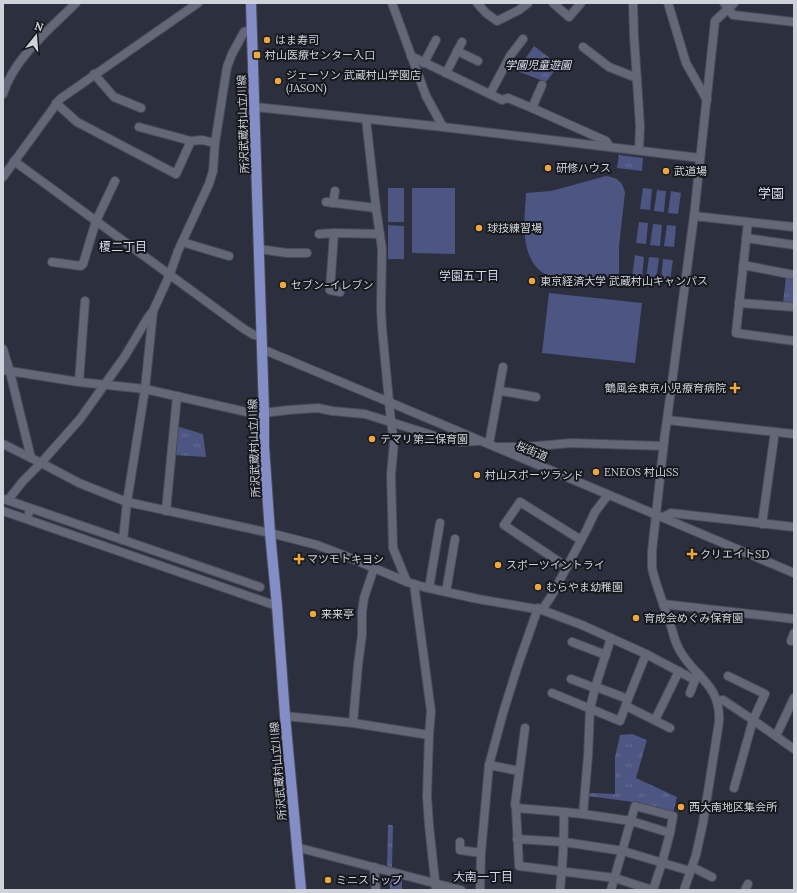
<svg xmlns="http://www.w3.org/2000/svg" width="797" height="893" viewBox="0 0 797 893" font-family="Lora,'Noto Sans JP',serif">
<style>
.grass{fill:url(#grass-tufts)}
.pitch{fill:#4d5583}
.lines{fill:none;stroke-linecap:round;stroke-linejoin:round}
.minor-casing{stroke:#494b57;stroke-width:10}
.major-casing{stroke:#494b57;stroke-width:12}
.minor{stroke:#636777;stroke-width:8}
.major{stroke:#838ec7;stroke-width:10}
.poi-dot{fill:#f0a73e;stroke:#16181e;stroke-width:1.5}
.labels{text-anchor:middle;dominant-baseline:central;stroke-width:4;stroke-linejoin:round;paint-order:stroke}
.poi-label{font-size:11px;fill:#d0d2db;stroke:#16181e;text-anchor:start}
.park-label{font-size:11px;font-style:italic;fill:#dde1f1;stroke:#16181e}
.street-label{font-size:11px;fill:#d0d2db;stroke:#16181e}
.neighbourhood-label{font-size:12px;fill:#d3d8eb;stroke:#16181e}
.quarter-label{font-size:13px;fill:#d3d8eb;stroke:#16181e}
</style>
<defs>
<pattern id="grass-tufts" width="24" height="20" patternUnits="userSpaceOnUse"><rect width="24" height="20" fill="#4d5583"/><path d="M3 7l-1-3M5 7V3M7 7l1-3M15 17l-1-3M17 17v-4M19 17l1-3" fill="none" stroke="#666d94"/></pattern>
</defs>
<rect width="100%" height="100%" fill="#2c2f3e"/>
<g class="grass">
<polygon points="534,46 559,65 546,82 517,71"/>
<polygon points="619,155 643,158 642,171 617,168"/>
<polygon points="786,277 794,278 794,305 783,303"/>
<polygon points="176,426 203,434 206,457 174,455"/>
<polygon points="632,734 647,740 636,778 677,797 673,813 633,802 588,796 591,793 615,794 615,757 620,735"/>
<polygon points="388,825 393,825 392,868 387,867"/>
<polygon points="389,873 402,877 402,890 390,890"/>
</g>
<g class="pitch">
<path d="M 606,176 C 618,178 622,181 625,192 L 619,247 L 619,274 C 587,282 541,291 528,252 C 522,234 525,212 526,193 L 551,191 Z"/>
<rect x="388" y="188" width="16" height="34"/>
<polygon points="412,188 455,188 455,254 412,253"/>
<polygon points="643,188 652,189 650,210 640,209"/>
<polygon points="657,190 666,191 664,212 654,211"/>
<polygon points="671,191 681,193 678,214 668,213"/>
<polygon points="639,222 648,223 646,244 636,243"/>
<polygon points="653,224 662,225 660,246 650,245"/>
<polygon points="388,225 404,226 404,259 388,259"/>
<polygon points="667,225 676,226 674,247 664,246"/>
<polygon points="635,255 644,257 642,278 632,277"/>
<polygon points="649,257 659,258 656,279 646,278"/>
<polygon points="663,259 673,260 670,281 661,280"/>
<polygon points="549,293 642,303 635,363 542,353"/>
</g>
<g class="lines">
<defs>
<g id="minor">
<polyline points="392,3 426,96 443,127"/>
<polyline points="477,3 486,13 497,21 519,10 528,3"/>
<polyline points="553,3 569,17 581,3"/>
<polyline points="633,3 634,36 640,126 639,150"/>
<polyline points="668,3 686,63 707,100"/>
<polyline points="724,3 733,15 794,22"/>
<polyline points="583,47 609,67 637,78"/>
<polyline points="457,51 478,61"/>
<polyline points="411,56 502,100 508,98 532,108 606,141 610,147"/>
<polyline points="424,63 436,40"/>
<polyline points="446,73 462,42"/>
<polyline points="94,74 114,97 141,108"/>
<path d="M 3,94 C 14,58 50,29 76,3"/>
<polyline points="490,94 510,56 523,39"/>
<polyline points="56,103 77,122 176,174 191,141 202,140 215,143"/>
<polyline points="255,107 265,108 443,127 700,158"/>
<polyline points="532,108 542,85"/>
<polyline points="366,119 376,208 382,249 381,308 382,328 391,422 394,442 391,475 393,548 407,582"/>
<polyline points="139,127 191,141"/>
<polyline points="14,161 244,329 254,335 261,336"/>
<polyline points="3,177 60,99 198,3"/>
<polyline points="326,202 376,208"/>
<polyline points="333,203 335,191"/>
<polyline points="694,216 794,227"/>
<polyline points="748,222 736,333 794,341"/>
<polyline points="334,233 330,290 340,292"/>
<polyline points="319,234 334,233 380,234"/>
<polyline points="746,238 794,245"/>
<polyline points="182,242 229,256"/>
<polyline points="259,249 287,253 307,253"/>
<polyline points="52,262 81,266 83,264 96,221 115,181"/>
<polyline points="743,265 794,275"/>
<polyline points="739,303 794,307"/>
<polyline points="3,349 10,372 31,458"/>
<polyline points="262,349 389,402 794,573"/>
<polyline points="3,370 79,382 145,389 264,416"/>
<polyline points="79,382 85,301"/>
<path d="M 499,391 C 511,392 523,395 536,397"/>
<polyline points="264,413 288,410 318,408 332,411 365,414 435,436 461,442 478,441"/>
<polyline points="667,420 794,434"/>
<polyline points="3,444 47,466 79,483 127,502 270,533 317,545 348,557 407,582 424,587 478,599 542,610 582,625 646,654 695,680 700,675"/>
<polyline points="489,444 503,367"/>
<polyline points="499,447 525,447 571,443 663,446"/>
<polyline points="4,499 30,508 29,513"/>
<polyline points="8,500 23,481 41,463 80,419 125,356 147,319 153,311 170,274 178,251 209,184 213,171 215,143 227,67 232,54 244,32 252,29"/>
<polyline points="30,508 260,587"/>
<polyline points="3,511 277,606"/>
<polyline points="166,511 177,396"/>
<polyline points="663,517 671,513 794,527"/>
<polyline points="762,524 774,438"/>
<polyline points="123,540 127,502 145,389 153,312"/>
<polyline points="567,567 504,525 520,502 581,540"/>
<polyline points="414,584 431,711 429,735 427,796 429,825 436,890"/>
<polyline points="429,588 440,523"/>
<polyline points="446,592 455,539"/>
<polyline points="663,604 794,619"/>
<polyline points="542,610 552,595 587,529 595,512 608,495"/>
<polyline points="791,641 794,633"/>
<polyline points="572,642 606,655"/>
<polyline points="728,676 765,694 753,720 734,788"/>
<polyline points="571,679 595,688"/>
<polyline points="552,693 620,721 628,699 596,687"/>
<polyline points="690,693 695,680"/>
<polyline points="628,699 646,654"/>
<polyline points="717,701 723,700 753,720 794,749"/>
<polyline points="626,706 670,728"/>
<polyline points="285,716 353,723 429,735"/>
<polyline points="655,720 679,671"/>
<polyline points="353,723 358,665 362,635 362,612 364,598 374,568"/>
<polyline points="525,728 515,805 516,808 519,866 615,878 652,890"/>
<polyline points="776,736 794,698"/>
<polyline points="489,765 519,771"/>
<polyline points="516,808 564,812"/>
<polyline points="583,814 588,756 590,709 595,688 611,638"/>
<polyline points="517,839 564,842 623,851 690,871"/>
<polyline points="460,842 460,850 481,853"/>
<polyline points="296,847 461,890"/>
<polyline points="374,867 376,890"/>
<polyline points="692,867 712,877"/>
<polyline points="480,890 481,853 489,765 503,713 518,665 538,608"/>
<path d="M 560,890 C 563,864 564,838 564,812 L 583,814 L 631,821 L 670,833 L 662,863 L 653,890"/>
<polyline points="611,890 635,806 673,816 670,833"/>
<path d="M 684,890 L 696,855 L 703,823 L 719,722 C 721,683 694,678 679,649 C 675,642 673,633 671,626 C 665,609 659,593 654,576 L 652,568 L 652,551 L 665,433 L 667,420 L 694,216 L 715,21 L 734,3"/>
<polyline points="745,890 748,884"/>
</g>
<polyline id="major" points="251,3 264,413 264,446 270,533 277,606 285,716 301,890"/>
</defs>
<use href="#minor" class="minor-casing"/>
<use href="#major" class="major-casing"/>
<use href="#minor" class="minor"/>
<use href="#major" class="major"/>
</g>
<g class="poi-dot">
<circle cx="267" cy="40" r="4"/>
<rect x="253" y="51" width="8" height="8" rx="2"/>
<circle cx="278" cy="81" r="4"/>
<circle cx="548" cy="168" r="4"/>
<circle cx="666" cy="171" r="4"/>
<circle cx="479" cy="228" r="4"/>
<circle cx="532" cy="281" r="4"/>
<circle cx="283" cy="285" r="4"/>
<path d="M733 382h4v4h4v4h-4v4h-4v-4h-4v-4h4z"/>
<circle cx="372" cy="439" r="4"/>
<circle cx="596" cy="472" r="4"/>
<circle cx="477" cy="475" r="4"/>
<path d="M690 548h4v4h4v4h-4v4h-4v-4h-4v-4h4z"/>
<path d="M297 553h4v4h4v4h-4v4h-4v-4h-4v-4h4z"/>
<circle cx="498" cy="565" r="4"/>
<circle cx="538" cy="587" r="4"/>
<circle cx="313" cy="614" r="4"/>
<circle cx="636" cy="618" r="4"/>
<circle cx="681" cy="807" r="4"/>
<circle cx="328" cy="880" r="4"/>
</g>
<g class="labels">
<g class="poi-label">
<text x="275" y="40">はま寿司</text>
<text x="265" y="55">村山医療センター入口</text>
<text x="286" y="75">ジェーソン 武蔵村山学園店<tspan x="286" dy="13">(JASON)</tspan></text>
<text x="556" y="168">研修ハウス</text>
<text x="674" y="171">武道場</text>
<text x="487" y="228">球技練習場</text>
<text x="540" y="281">東京経済大学 武蔵村山キャンパス</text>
<text x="291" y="285">セブン-イレブン</text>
<text x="726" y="388" text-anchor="end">鶴風会東京小児療育病院</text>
<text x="380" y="439">テマリ第二保育園</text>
<text x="604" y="472">ENEOS 村山SS</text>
<text x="485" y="475">村山スポーツランド</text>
<text x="700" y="554">クリエイトSD</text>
<text x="307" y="559">マツモトキヨシ</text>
<text x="506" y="565">スポーツイントライ</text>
<text x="546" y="587">むらやま幼稚園</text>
<text x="321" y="614">来来亭</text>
<text x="644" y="618">育成会めぐみ保育園</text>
<text x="689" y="807">西大南地区集会所</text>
<text x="336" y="880">ミニストップ</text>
</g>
<g class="park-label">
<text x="538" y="65">学園児童遊園</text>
</g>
<g class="street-label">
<text transform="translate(243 124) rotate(-92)">所沢武蔵村山立川線</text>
<text transform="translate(254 448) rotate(-92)">所沢武蔵村山立川線</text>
<text transform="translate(532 451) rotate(23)">桜街道</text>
<text transform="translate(278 771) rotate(-95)">所沢武蔵村山立川線</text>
</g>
<g class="neighbourhood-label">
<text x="123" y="246">榎二丁目</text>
<text x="469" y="275">学園五丁目</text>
<text x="483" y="876">大南一丁目</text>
</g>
<g class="quarter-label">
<text x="771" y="193">学園</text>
</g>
</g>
<rect width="797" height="893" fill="none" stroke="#d0d2db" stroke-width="8"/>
<g transform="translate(36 36) rotate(17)" stroke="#16181e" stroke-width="3" paint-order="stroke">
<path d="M0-3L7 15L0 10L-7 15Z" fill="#d0d2db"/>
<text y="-6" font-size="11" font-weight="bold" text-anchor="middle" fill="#d0d2db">N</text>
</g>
</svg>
